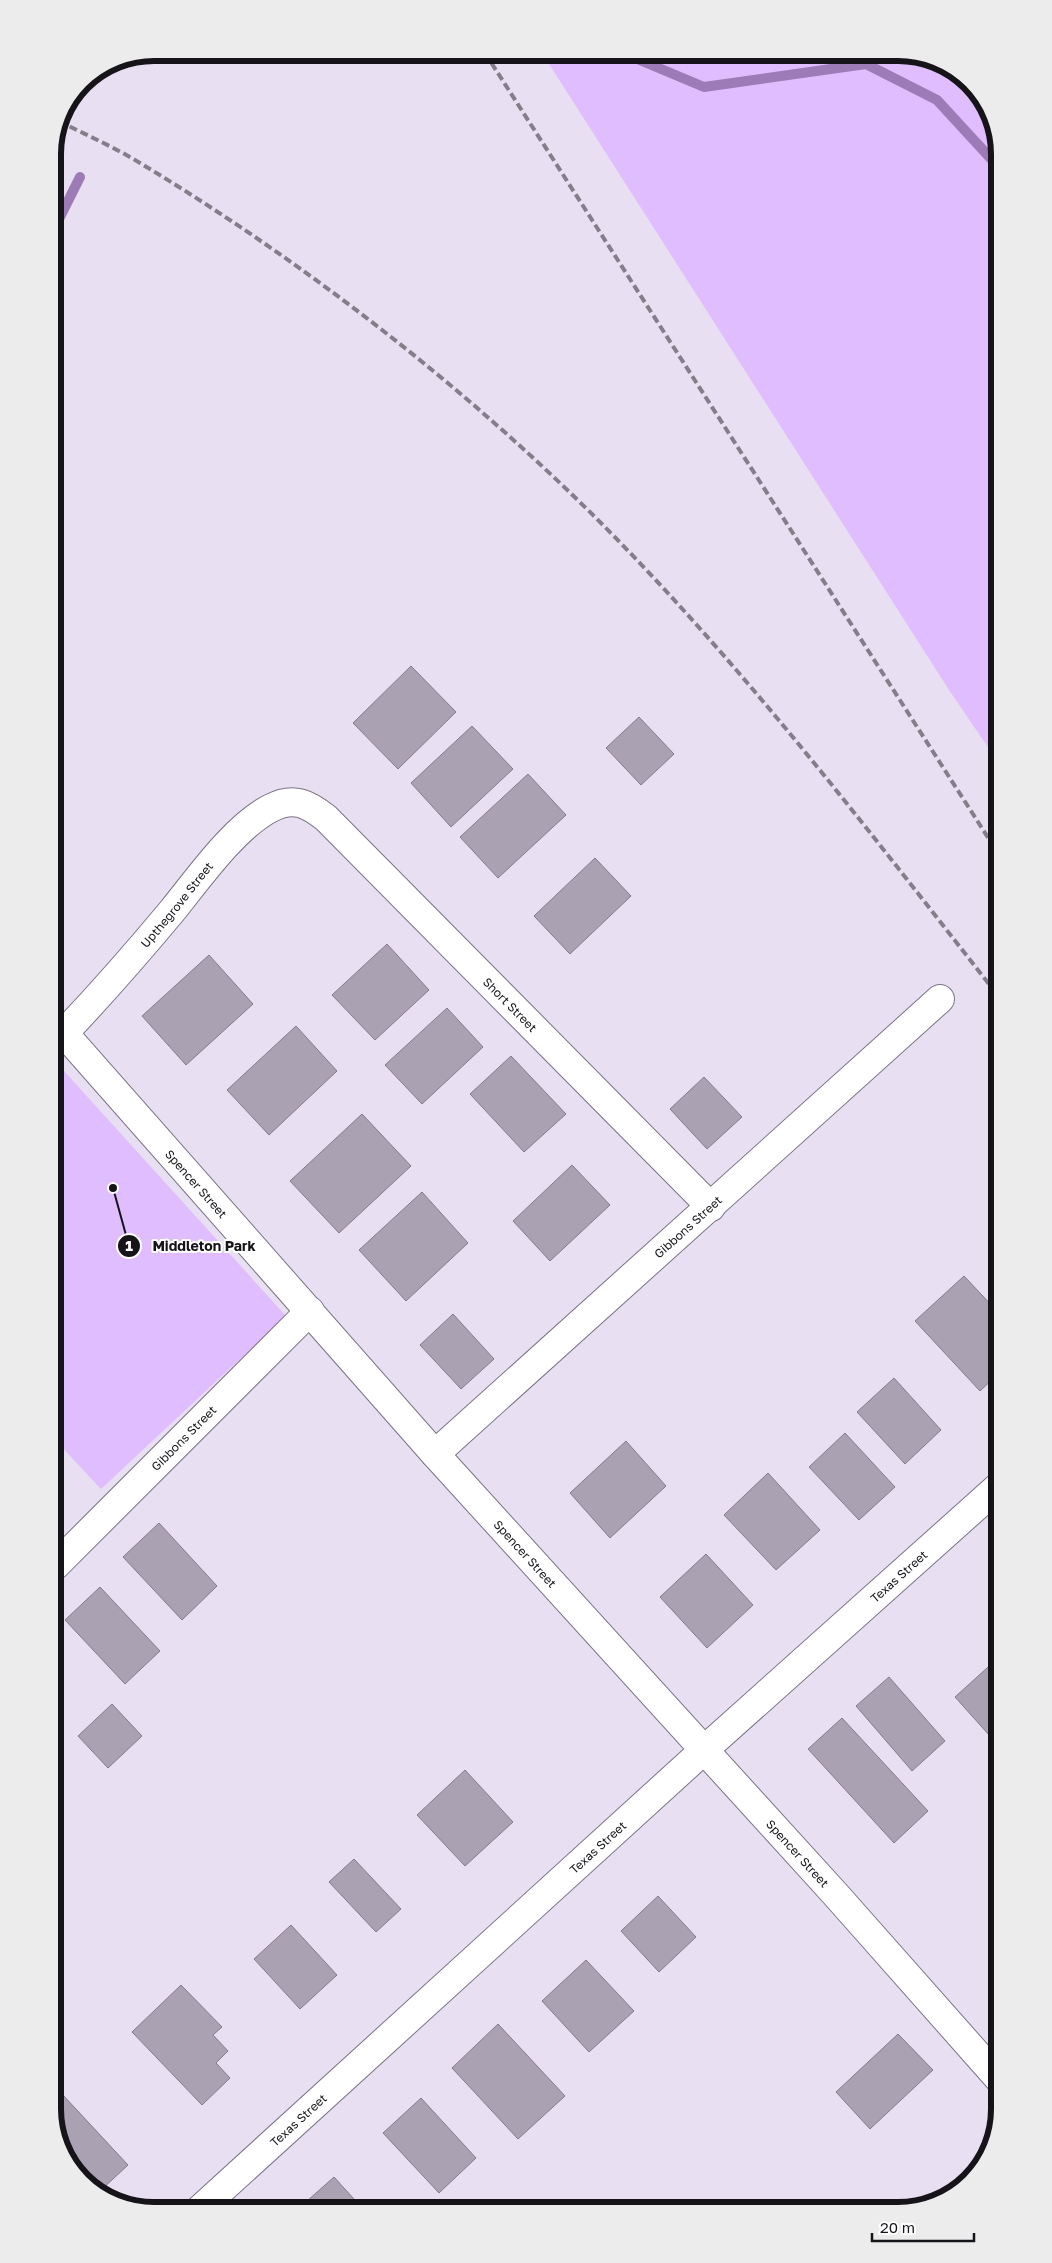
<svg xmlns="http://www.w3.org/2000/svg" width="1052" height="2263" viewBox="0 0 1052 2263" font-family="'Golos Text',sans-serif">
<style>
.green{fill:#dfbdfe}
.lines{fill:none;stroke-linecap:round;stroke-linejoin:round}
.stream{stroke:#9c7bb7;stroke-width:10}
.building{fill:#aaa1b3;stroke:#847b8c}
.street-casing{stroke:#7c7384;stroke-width:30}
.street{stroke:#fff;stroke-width:28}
.rail{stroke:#847e8b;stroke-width:4;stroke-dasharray:8 4;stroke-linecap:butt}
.labels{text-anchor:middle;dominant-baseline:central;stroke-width:4;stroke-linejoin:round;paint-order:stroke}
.street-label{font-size:12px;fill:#161319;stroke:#fff}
.rim{fill:none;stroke:#161319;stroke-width:6}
.leader{fill:none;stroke:#161319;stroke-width:2}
.callout-dot{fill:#161319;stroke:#fff;stroke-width:2}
.mark-label{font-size:15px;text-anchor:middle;font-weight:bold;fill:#fff}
.callout-label{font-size:14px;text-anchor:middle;font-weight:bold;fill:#161319;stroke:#fff;stroke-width:4;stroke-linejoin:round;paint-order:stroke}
</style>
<rect width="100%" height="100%" fill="#e9dff2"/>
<g class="green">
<polygon points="542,53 905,53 960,74 994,121 996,759 949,690"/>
<polygon points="55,1061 286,1316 101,1489 56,1441"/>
</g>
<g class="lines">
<g class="stream">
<polyline points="623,53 704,87 866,64 937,100 994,162"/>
<polyline points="53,231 80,177"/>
</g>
</g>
<g class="building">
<polygon points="411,666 456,712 398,769 353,723"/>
<polygon points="639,717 674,754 641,785 606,748"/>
<polygon points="472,726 513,769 451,827 411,783"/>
<polygon points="528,774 566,815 498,878 460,837"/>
<polygon points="595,858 631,896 570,954 534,916"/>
<polygon points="387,944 429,990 375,1040 332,995"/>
<polygon points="209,955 253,1004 186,1065 142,1016"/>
<polygon points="447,1008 483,1047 422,1104 385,1065"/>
<polygon points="296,1026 337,1071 269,1135 227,1090"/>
<polygon points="511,1056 566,1114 524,1152 470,1094"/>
<polygon points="704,1077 742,1117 707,1149 670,1109"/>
<polygon points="362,1114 411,1166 339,1233 290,1181"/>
<polygon points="572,1165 610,1205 550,1261 513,1221"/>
<polygon points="422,1192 468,1243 406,1301 359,1250"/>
<polygon points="964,1276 997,1311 997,1375 980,1391 915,1321"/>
<polygon points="453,1314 494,1359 461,1389 420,1345"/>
<polygon points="894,1378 941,1430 905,1464 857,1412"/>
<polygon points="845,1433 895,1487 859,1520 809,1467"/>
<polygon points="626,1441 666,1486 610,1538 570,1493"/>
<polygon points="768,1473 820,1530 776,1570 724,1515"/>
<polygon points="159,1523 217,1586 182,1620 123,1557"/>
<polygon points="706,1554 753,1605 707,1648 660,1597"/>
<polygon points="100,1587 160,1651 125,1684 65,1620"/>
<polygon points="998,1658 998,1745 955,1697"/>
<polygon points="889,1677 945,1741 912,1771 856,1706"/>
<polygon points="112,1704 142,1736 108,1768 78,1736"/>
<polygon points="842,1718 928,1811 894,1843 808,1749"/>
<polygon points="465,1770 513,1822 465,1866 417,1815"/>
<polygon points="354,1859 401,1909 376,1932 329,1882"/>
<polygon points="658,1896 696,1937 659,1972 621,1931"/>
<polygon points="291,1925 337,1975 300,2009 254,1959"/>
<polygon points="586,1960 634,2011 589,2052 542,2001"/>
<polygon points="181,1985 222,2027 213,2035 228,2051 216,2063 230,2078 202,2105 132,2032"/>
<polygon points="498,2024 565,2096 518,2139 452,2068"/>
<polygon points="898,2034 933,2070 870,2129 836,2092"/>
<polygon points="62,2094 128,2165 99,2192 92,2189 58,2142 58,2099"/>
<polygon points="421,2098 476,2158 439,2193 383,2133"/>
<polygon points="334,2177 363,2209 298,2209"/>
</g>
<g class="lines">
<defs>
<g id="street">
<path id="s1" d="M 55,1023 L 435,1454 L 837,1896 L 999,2079"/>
<path id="s2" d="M 64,1033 C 101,994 137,953 172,911 C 198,879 234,827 271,808 C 294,796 308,804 326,818 L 711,1207"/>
<path id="s3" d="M 435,1454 L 940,999"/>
<path id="s4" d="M 56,1565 L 310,1311"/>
<path id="s5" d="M 199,2210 L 704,1750 L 998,1487"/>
</g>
</defs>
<use href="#street" class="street-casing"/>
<use href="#street" class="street"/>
<g class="rail">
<polyline points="485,53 996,850"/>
<path d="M 59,121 C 86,135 114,147 140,163 C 301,260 461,384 595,517 C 742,664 868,830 996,993"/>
</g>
</g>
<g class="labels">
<g class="street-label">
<text stroke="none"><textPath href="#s2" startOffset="171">Upthegrove Street</textPath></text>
<text stroke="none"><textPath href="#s2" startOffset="629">Short Street</textPath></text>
<text stroke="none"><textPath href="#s1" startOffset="214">Spencer Street</textPath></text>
<text stroke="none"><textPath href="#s3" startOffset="340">Gibbons Street</textPath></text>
<text stroke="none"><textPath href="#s4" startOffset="180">Gibbons Street</textPath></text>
<text stroke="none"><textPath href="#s1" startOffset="709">Spencer Street</textPath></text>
<text stroke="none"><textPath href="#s5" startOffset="944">Texas Street</textPath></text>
<text stroke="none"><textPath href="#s5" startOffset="539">Texas Street</textPath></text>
<text stroke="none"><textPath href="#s1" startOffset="1114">Spencer Street</textPath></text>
<text stroke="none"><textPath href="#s5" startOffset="134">Texas Street</textPath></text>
</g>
</g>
<path d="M0 0H1052V2263H0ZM154 61H898A93 93 0 0 1 991 154V2109A93 93 0 0 1 898 2202H154A93 93 0 0 1 61 2109V154A93 93 0 0 1 154 61Z" fill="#ececed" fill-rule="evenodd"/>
<path class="rim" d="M154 61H898A93 93 0 0 1 991 154V2109A93 93 0 0 1 898 2202H154A93 93 0 0 1 61 2109V154A93 93 0 0 1 154 61Z"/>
<path class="leader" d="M113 1188L129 1246"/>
<g class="callout-dot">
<circle cx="113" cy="1188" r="5"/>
<circle cx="129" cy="1246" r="12"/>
</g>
<g class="mark-label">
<text x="129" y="1251">1</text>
</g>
<g class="callout-label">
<text x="204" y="1251">Middleton Park</text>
</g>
<path d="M872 2233v8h102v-8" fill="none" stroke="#161319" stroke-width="2.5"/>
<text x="880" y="2233" font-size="15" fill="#161319" stroke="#ffffff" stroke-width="4" paint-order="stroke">20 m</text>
</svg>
